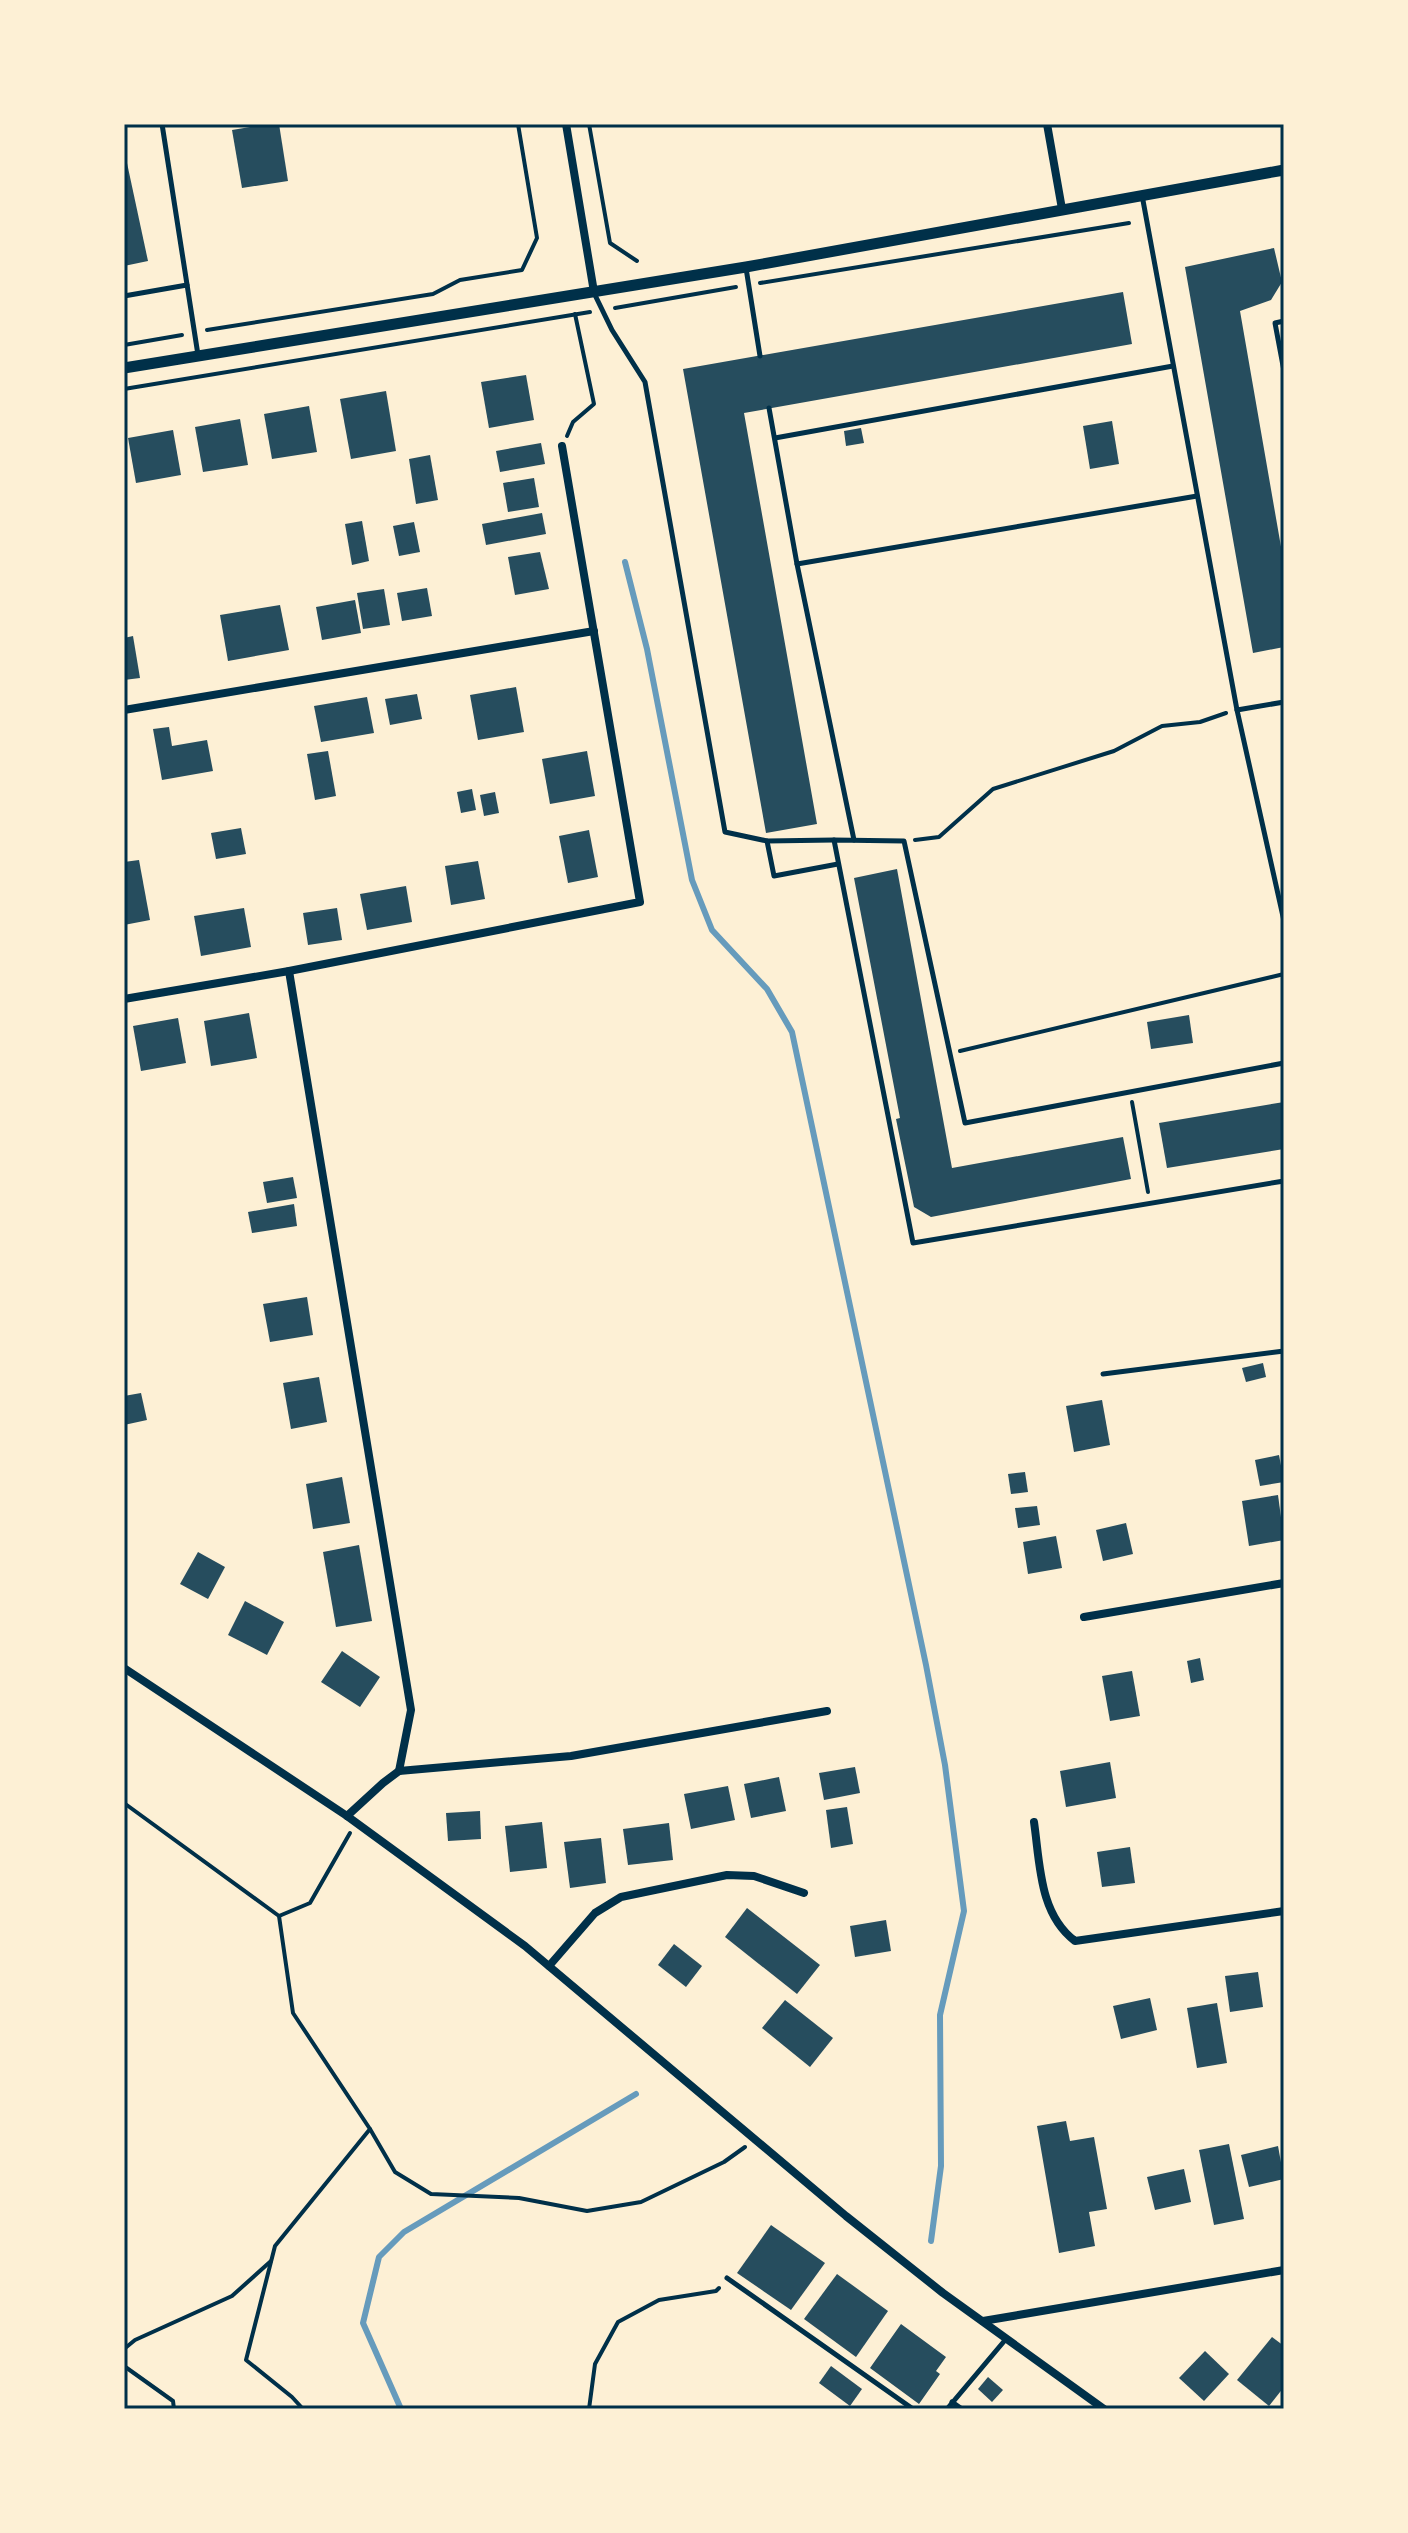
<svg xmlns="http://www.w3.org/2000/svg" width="1408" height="2533" viewBox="0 0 1408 2533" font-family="Inter,sans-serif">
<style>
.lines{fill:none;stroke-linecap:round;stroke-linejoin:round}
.stream{stroke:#669bbc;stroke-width:6}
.building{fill:#264d5e}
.path{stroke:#003049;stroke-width:4}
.service{stroke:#003049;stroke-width:5}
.minor{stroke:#003049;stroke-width:8}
.tertiary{stroke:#003049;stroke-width:11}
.neatline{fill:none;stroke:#003049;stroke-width:3}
</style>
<rect width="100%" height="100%" fill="#fdf0d5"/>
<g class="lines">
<g class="stream">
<polyline points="625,562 647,649 692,880 712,930 767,989 792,1032 926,1665 945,1765 964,1911 940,2015 941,2166 931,2241"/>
<polyline points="401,2409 363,2323 379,2257 404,2232 636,2094"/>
</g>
</g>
<g class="building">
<polygon points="269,124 279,124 288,181 242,188 232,130"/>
<polygon points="124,149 148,261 124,266"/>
<polygon points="1274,248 1282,282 1271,300 1240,311 1284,564 1284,647 1253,653 1185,267"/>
<polygon points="1123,292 1132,344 744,413 817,824 766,833 683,369"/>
<polygon points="526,375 534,420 489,428 481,382"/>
<polygon points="386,391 396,451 351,459 340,399"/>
<polygon points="309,406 317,452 272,459 264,414"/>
<polygon points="240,419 248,465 203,472 195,427"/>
<polygon points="1112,421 1119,464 1090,469 1083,426"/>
<polygon points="861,428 864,443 846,446 844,431"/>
<polygon points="173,430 181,475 136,483 128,438"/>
<polygon points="541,443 545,464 500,472 496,451"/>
<polygon points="430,455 438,500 416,504 409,459"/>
<polygon points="534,478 539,507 508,512 503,483"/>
<polygon points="542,513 546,534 486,545 482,524"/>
<polygon points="362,521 369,561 352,565 345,524"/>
<polygon points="414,522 420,552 399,556 393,526"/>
<polygon points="540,552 549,589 515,595 508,557"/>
<polygon points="427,588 432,616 402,621 397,593"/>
<polygon points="384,589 390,625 363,629 357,593"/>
<polygon points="355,600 361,633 322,640 316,607"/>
<polygon points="280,605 289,650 228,661 220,615"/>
<polygon points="133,636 140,678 124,680 124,638"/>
<polygon points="516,687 524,732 478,740 470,695"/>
<polygon points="417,694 422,719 390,725 385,699"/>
<polygon points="367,697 374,733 321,742 314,706"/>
<polygon points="169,727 172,746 207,740 213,771 162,780 153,729"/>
<polygon points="328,751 336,796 315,800 307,754"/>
<polygon points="587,751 595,796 550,804 542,759"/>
<polygon points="472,789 476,810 461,813 457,792"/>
<polygon points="495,792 499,813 484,816 480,795"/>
<polygon points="241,828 246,854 216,859 211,833"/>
<polygon points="589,830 598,877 568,883 559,836"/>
<polygon points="139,860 150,920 124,925 124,862"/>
<polygon points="478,861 485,899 451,905 445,866"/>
<polygon points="897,869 952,1168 1123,1137 1131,1179 931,1217 914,1207 896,1119 900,1118 854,878"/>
<polygon points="406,886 412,922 367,930 360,894"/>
<polygon points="244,908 251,947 201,956 194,916"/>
<polygon points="337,908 342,940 308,945 303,913"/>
<polygon points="249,1013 257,1058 211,1066 204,1021"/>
<polygon points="1189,1015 1193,1043 1151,1049 1147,1022"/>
<polygon points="178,1018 186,1063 141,1071 133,1026"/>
<polygon points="1284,1102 1284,1149 1167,1168 1159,1123"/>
<polygon points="293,1177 297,1198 267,1203 263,1182"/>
<polygon points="294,1204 297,1226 252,1233 248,1212"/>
<polygon points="307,1297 313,1335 270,1342 263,1304"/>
<polygon points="1263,1363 1266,1377 1246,1382 1242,1368"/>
<polygon points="319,1377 327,1422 291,1429 283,1383"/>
<polygon points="141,1393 147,1420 124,1425 124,1396"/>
<polygon points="1102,1400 1110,1445 1074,1452 1066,1406"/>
<polygon points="1279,1455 1284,1482 1260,1486 1255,1460"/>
<polygon points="1025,1472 1028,1492 1011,1494 1008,1474"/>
<polygon points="342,1477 350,1523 313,1529 306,1484"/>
<polygon points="1278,1495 1284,1540 1249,1546 1242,1501"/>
<polygon points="1037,1506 1040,1525 1018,1528 1015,1508"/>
<polygon points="1126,1523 1133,1554 1103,1561 1096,1530"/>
<polygon points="1056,1536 1062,1568 1028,1574 1023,1542"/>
<polygon points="359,1545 372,1621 336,1627 323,1552"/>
<polygon points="198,1552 225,1567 208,1599 180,1584"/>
<polygon points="245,1601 284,1622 267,1655 228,1635"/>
<polygon points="342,1651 380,1677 360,1707 321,1682"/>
<polygon points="1200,1658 1204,1680 1191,1683 1187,1661"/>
<polygon points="1132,1671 1140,1716 1110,1721 1102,1676"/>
<polygon points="1110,1762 1116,1798 1066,1807 1060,1771"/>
<polygon points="855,1767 860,1793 824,1800 819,1773"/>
<polygon points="779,1777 786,1811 751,1818 744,1784"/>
<polygon points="728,1786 735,1820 691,1829 684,1794"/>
<polygon points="847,1807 853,1844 831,1848 826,1810"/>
<polygon points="480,1811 481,1839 448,1841 446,1813"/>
<polygon points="542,1822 547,1868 510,1872 505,1826"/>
<polygon points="669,1823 673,1860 628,1865 623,1829"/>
<polygon points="601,1838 606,1883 570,1888 564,1842"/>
<polygon points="1130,1847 1135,1883 1102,1887 1097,1852"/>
<polygon points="747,1908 820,1965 797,1994 725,1937"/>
<polygon points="886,1920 891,1951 855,1957 850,1926"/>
<polygon points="674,1944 702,1966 686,1987 658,1965"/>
<polygon points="1258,1972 1263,2007 1230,2012 1225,1976"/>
<polygon points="1150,1998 1157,2030 1121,2039 1113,2006"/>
<polygon points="785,2000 833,2038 810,2067 762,2028"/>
<polygon points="1217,2003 1227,2063 1197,2068 1187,2008"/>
<polygon points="1066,2121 1070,2141 1094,2137 1107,2209 1089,2212 1095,2246 1059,2253 1037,2126"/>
<polygon points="1229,2144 1244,2219 1214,2225 1199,2150"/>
<polygon points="1278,2146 1284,2179 1249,2187 1241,2155"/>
<polygon points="1184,2169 1191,2202 1155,2210 1147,2177"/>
<polygon points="771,2225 825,2263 791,2310 737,2273"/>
<polygon points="837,2274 888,2311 856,2357 804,2319"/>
<polygon points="901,2324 946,2357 936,2371 940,2374 919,2404 870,2368"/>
<polygon points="1272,2337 1284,2346 1284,2387 1269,2406 1237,2380"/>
<polygon points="1205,2351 1229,2374 1204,2401 1179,2378"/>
<polygon points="831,2366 862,2389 850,2406 819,2383"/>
<polygon points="988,2377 1003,2390 992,2402 978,2389"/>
</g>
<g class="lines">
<g class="path">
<polyline points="589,124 610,243 637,261"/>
<polyline points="760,283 1129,223"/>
<polyline points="615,308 736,287"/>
<polyline points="207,330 433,294 460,280 522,270 537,238 518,124"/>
<polyline points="124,345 182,335"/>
<polyline points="124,389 590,312"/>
<polyline points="567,436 573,422 594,404 575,314"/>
<polyline points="915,840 939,837 993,789 1114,751 1162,726 1200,722 1226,713"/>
<polyline points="960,1051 1284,974"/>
<polyline points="1132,1102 1148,1192"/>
<polyline points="124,1803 279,1916 293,2013 370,2129 275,2246 246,2360 292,2397 303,2409"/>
<polyline points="279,1916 310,1903 350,1833"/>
<polyline points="370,2129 395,2172 431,2194 519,2198 587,2211 641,2202 724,2162 745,2147"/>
<polyline points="124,2349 135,2340 232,2296 271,2261"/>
<polyline points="124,2366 173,2401 174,2409"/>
<polyline points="589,2409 595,2364 618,2322 659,2300 716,2291 719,2288"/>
</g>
<g class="service">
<polyline points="162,124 198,355"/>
<polyline points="1142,195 1237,710 1284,921"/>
<polyline points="746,268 760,356"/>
<polyline points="594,293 612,330 645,382 725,832 767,841 774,876 838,864"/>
<polyline points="124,296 187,285"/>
<polyline points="1284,321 1275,323 1284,371"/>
<polyline points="769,408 797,564 854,840"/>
<polyline points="775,438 1173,366"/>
<polyline points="797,564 1197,496"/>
<polyline points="1237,710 1284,702"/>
<polyline points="767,841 834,840"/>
<polyline points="1284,1063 965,1123 904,841 834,840 913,1243 1284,1181"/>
<polyline points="1103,1374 1284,1351"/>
<polyline points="727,2278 913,2409"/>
<polyline points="952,2402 962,2409"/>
<polyline points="947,2409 1006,2339"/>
</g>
<g class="minor">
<polyline points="566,124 594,292"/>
<polyline points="1047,124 1062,209"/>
<polyline points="124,710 594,631"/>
<polyline points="289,971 411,1710 399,1771"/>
<polyline points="124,999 289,971 640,902 562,446"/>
<polyline points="1084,1617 1284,1583"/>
<polyline points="124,1668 347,1816 525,1946 846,2216 943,2293 1104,2409"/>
<polyline points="347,1816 383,1783 399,1771 571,1756 827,1711"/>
<path d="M 1034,1822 C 1040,1863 1039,1914 1075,1941 L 1284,1911"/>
<polyline points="549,1966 595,1913 621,1897 727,1875 754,1876 804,1893"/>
<polyline points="983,2321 1284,2270"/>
</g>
<polyline class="tertiary" points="124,368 746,267 1284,170"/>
</g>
<rect width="1408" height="2533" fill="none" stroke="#fdf0d5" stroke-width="252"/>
<rect x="126" y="126" width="1156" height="2281" class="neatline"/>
</svg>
